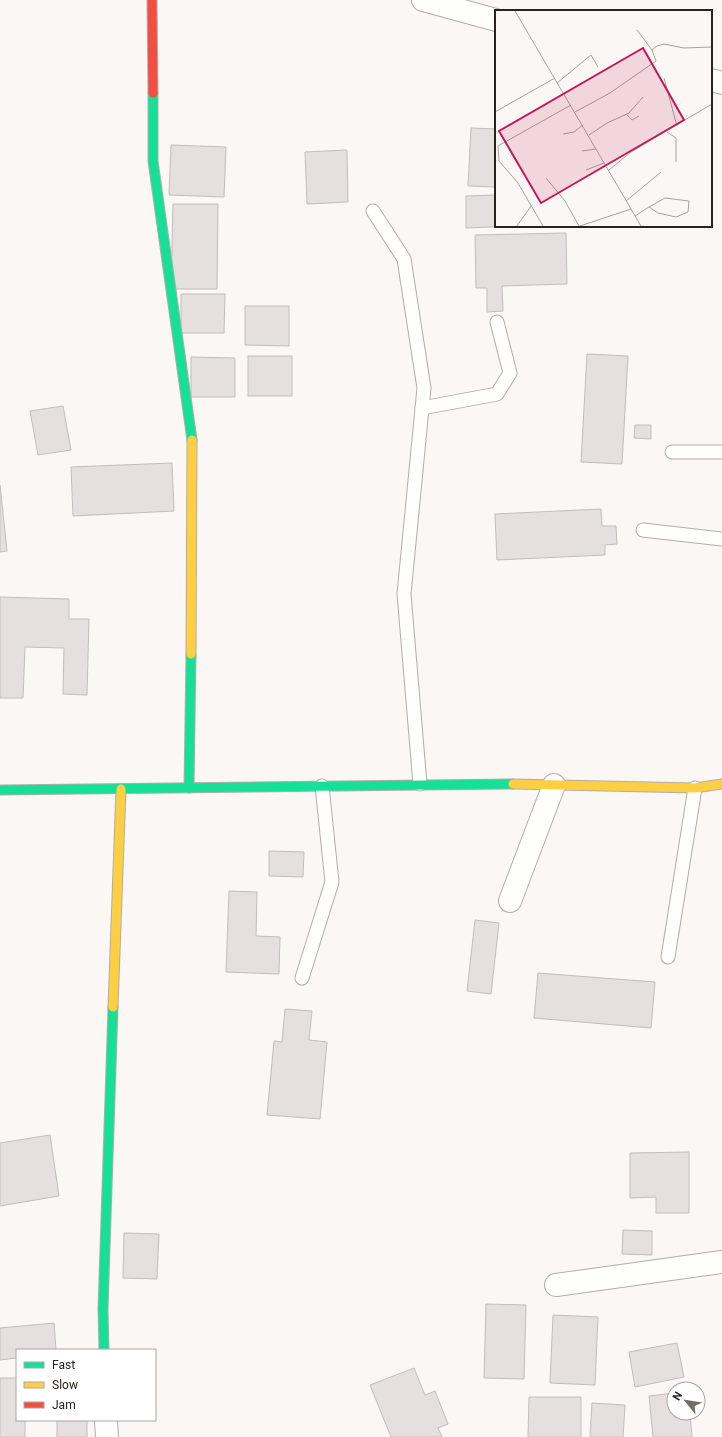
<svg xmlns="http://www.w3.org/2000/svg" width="722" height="1437" viewBox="0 0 722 1437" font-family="Roboto,sans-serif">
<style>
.building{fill:#e5dfdf;stroke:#c3bdbe}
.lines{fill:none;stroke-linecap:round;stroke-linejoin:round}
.lane-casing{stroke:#b2ada9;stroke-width:15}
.street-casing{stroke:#b2ada9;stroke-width:24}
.fast-casing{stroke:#b2ada9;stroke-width:11}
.slow-casing{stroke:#b2ada9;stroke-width:11}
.jam-casing{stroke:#b2ada9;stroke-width:11}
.lane{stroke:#fefefd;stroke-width:13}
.street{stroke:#fefefd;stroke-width:22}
.fast{stroke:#16e098;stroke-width:9}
.slow{stroke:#ffcf43;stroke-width:9}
.jam{stroke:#f24e42;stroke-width:9}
.inset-road{fill:none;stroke:#a7a29e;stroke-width:1}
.view{fill:#c2185b;fill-opacity:0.15;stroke:#c2185b;stroke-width:2}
.inset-edge{fill:none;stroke:#29221d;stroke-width:2}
</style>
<rect width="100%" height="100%" fill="#fbf7f4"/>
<g class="building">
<polygon points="471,128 496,129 496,187 468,186"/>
<polygon points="171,145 226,147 224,197 169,195"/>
<polygon points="347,150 348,202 307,204 305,152"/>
<polygon points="496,195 496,226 518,226 466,228 466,196"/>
<polygon points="173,204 218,204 217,289 171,289"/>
<polygon points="566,233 567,284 502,286 503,311 487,312 487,288 476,288 475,235"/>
<polygon points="181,294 225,294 224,333 181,333"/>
<polygon points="245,306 289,306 289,346 245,345"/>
<polygon points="587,354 628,356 622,464 581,462"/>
<rect x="248" y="356" width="44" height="40"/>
<polygon points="191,357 235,358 235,397 191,397"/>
<polygon points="63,406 71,450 38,455 30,411"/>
<polygon points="635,425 651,425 651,439 634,438"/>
<polygon points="172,463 174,511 73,516 71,467"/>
<polygon points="0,485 7,551 0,552"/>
<polygon points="601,509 602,526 616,526 617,544 605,545 605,555 497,560 495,514"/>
<polygon points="0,597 69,599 69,619 89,619 87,695 63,694 64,648 25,647 23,698 0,698"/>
<polygon points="269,851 304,852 303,877 269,876"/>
<polygon points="229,891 257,892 256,936 280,937 279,974 226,972"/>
<polygon points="475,920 499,923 491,994 467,991"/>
<polygon points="538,973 655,982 651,1028 534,1018"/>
<polygon points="285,1009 312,1011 309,1040 327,1042 320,1119 267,1115 274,1041 282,1042"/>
<polygon points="50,1135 59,1196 0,1206 0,1143"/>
<polygon points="689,1152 689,1213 656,1213 656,1197 630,1198 630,1153"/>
<polygon points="623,1230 652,1231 652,1255 622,1254"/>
<polygon points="124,1233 159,1234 157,1279 123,1278"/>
<polygon points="486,1304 526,1305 524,1379 484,1378"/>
<polygon points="553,1315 598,1317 595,1385 550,1383"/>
<polygon points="54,1323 56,1350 17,1350 17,1358 0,1360 0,1328"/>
<polygon points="677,1343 684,1377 635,1387 629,1352"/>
<polygon points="414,1368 425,1395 435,1391 448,1424 438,1428 442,1437 391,1437 370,1385"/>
<polygon points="0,1378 17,1378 17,1420 25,1420 25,1437 0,1437"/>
<polygon points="674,1393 674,1413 690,1413 692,1437 653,1437 649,1396"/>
<polygon points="529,1397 581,1397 581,1437 528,1437"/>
<polygon points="592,1403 625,1405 623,1437 590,1437"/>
<rect x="57" y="1420" width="30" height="17"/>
</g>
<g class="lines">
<defs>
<g id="lane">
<polyline points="373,211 404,259 424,388 404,594 420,784"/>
<polyline points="422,408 497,394 510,373 497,322"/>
<polyline points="672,452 722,452"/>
<polyline points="643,530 722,539"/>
<polyline points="668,957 695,788"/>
<polyline points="302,978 332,882 322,786"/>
</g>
<g id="street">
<polyline points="423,0 496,20"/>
<polyline points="711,80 722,83"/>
<polyline points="510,901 554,785"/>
<polyline points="556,1285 722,1262"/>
<polyline points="106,1420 107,1437"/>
</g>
<g id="fast">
<polyline points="153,93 153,161 192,440"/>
<polyline points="189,788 191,654"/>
<polyline points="0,790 513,784"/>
<polyline points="104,1350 103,1309 113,1007"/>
</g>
<g id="slow">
<polyline points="191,654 192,440"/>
<polyline points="513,784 695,788 722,784"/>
<polyline points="113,1007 121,789"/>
</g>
<polyline id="jam" points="152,0 153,93"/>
</defs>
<use href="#lane" class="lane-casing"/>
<use href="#street" class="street-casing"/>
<use href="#fast" class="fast-casing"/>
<use href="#slow" class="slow-casing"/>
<use href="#jam" class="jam-casing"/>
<use href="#lane" class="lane"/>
<use href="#street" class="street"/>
<use href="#fast" class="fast"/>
<use href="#slow" class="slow"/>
<use href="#jam" class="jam"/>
</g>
<g transform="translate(495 10)">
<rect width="217" height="217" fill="#fbf7f4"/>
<path class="inset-road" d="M 20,1 L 146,216M 142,20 L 157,40M 169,68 L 182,116M 62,73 L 96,45 L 103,57M 0,102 L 60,68M 80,102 L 115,83 L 161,51 L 157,40 L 162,36 L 169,34 L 189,38 L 217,37M 131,104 L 137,110 L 144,106M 172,122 L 181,128 L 181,152M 68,124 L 79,122 L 88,115M 94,125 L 112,113 L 134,103 L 148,87M 87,141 L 101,139M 91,160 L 109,153M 114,160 L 136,142 L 217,94M 51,168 L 70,191 L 84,216M 131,191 L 166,162M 140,206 L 154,197 L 170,188 L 194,191 L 193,202 L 181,207 L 163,203 L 154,197M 22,216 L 36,196M 48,216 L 23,173 L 4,151 L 3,136 L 76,95M 85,216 L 136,199"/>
<path class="view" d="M 148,38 L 189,110 L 46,193 L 4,121 Z"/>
<rect width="217" height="217" class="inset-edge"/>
</g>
<rect x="16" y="1349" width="140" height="72" fill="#ffffff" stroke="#a9a7a5"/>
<rect x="24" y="1362" width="20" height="6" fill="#16e098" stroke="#a9a7a5"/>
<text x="52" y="1369" font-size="12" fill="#29221d">Fast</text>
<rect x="24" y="1382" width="20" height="6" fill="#ffcf43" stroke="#a9a7a5"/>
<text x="52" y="1389" font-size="12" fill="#29221d">Slow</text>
<rect x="24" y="1402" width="20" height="6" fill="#f24e42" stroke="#a9a7a5"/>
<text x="52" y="1409" font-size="12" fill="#29221d">Jam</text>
<g transform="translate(686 1401) rotate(300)"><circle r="19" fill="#ffffff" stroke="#a9a7a5"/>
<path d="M0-3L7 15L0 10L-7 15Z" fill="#726d68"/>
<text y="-6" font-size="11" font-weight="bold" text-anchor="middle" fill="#29221d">N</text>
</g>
</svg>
